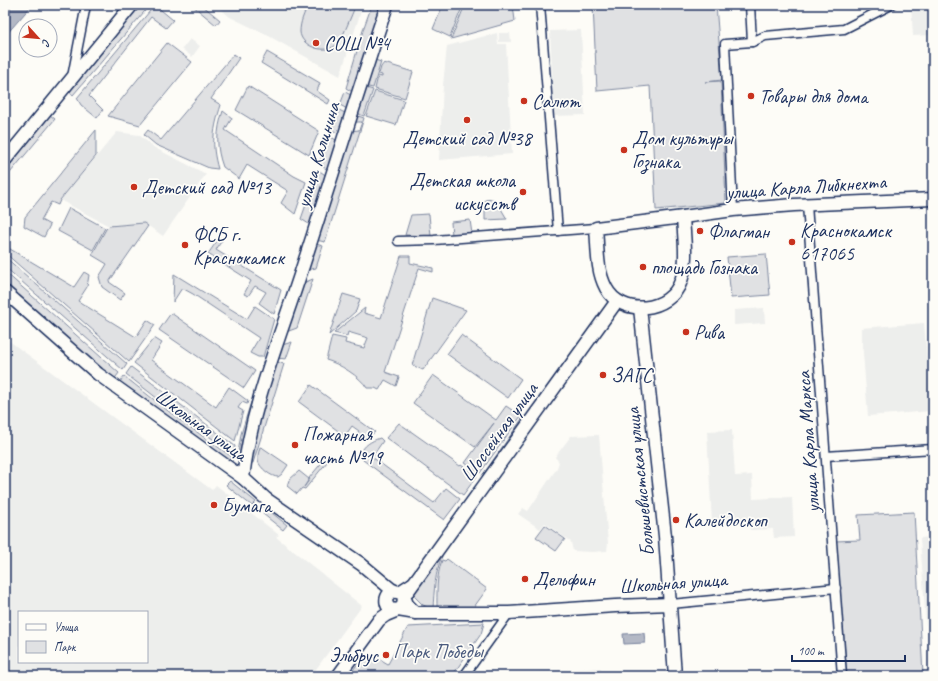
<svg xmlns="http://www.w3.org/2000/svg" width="938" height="681" viewBox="0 0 938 681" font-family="Caveat,sans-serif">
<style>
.built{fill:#edeeec;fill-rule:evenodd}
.green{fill:#e0e1e3;stroke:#7e88a0}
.water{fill:#b3b8c5;stroke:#76819c}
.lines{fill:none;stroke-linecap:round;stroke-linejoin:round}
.street-casing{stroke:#1b2f5e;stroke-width:11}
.secondary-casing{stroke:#1b2f5e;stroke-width:15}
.street{stroke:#fdfcf7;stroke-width:8}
.secondary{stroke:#fdfcf7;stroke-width:12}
.poi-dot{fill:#c8321e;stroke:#fdfcf7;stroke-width:1.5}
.labels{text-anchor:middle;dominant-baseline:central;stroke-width:3.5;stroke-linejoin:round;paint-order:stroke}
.poi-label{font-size:20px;fill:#1b2f5e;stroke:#fdfcf7;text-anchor:start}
.street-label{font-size:20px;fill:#1b2f5e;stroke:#fdfcf7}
.park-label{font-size:20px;fill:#4c5c7f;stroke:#fdfcf7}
</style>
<rect width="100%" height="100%" fill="#fdfcf7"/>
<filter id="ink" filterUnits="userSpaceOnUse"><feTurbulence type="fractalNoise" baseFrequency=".025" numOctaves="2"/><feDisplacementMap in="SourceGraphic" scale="8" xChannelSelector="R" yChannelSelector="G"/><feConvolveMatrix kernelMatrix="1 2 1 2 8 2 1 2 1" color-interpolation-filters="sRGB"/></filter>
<g filter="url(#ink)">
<g class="built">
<polygon points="216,5 363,5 340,76 267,35 230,17"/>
<polygon points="911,5 933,5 933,35 913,36"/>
<polygon points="581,30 585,115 554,116 550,31"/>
<polygon points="497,33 498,44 506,44 512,154 439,160 443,85 447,46"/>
<polygon points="499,33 510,33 511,42 499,42"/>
<polygon points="190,39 200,46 192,57 182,49"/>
<polygon points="117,132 139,135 155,148 206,174 163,236 144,223 109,226 60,200"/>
<polygon points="764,308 765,323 734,325 734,310"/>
<polygon points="924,323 931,411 868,416 861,328"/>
<path d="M 5,338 L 212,490 L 216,485 L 279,535 L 276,537 L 362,606 L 311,676 L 5,676 ZM 19,612 L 147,612 L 147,662 L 19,662 Z"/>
<polygon points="732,430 735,476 752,475 753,499 792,497 794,537 774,538 773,529 750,530 749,522 712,524 707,431"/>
<polygon points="599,435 608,543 607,551 592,552 573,551 571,542 545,523 540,529 518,514 523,508 528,511 557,468 559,462 555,457 571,436"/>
<polygon points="933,537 933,624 926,625 920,538"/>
<polygon points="601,668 601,676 517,676 516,673"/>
</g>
<g class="green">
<polygon points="141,5 150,5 73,95 68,91"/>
<polygon points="155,5 173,20 166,28 151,17 89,96 103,110 97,118 81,105 77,98"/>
<polygon points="192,5 202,5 220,20 216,25"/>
<path d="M 308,5 L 356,5 C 351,15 343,40 335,46 C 323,54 301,46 300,32 C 300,22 304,14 308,5 Z"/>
<polygon points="372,5 384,5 354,93 346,88 364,27"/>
<polygon points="443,5 463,5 450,37 433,29"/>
<polygon points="465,5 513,5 515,21 451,39"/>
<polygon points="593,5 716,5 722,80 705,82 721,81 726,203 656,210 650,86 597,91"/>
<polygon points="167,43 192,62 140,125 108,116"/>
<polygon points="267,52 320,83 317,91 330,100 328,104 261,63"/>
<path d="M 234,54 L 239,58 L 211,99 L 221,105 C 213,130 211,144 218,169 L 209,168 L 156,145 L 144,135 L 148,130 L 161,140 Z"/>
<polygon points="372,59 381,62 373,88 364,86"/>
<polygon points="384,63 413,72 405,98 375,89 378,76 382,77 382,75 379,74 381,67"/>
<polygon points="248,86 319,131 309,155 236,110"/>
<polygon points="363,87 373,90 364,116 356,113"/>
<polygon points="375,91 404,100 396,125 366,116"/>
<polygon points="345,92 353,96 349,110 340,105"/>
<polygon points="339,110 347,114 341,135 332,130"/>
<path d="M 223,111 L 232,118 L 225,130 L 294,176 L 306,182 L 295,214 L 281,203 L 288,191 L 247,165 L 239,179 L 223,167 C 216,148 216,131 223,111 Z"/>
<polygon points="50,115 55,119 5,179 5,171"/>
<polygon points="355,115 364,118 325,242 316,240 350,131 359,130 362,122 353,122"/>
<polygon points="96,130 96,156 60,200 58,205 51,202 41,220 50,225 44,237 24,226 25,217"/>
<polygon points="329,136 338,141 329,171 319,164"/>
<polygon points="318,170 327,176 312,226 301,219"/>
<polygon points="493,199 500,207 507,219 485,220 485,200"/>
<polygon points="69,208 105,228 93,250 58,231"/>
<polygon points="429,214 431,236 405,235 411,215"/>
<polygon points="470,220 472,234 452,236 451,222"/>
<polygon points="144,223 148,226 109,282 125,293 120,300 102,287 99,277 107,264 92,255 106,229 109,226"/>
<polygon points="219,238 222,240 216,250 281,290 274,314 259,303 266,292 255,286 248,296 244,294 251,281 208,254"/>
<polygon points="316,244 323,246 316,268 307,270"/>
<polygon points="5,246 74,287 84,272 89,275 87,287 78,301 136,337 147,320 155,325 129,362 5,253"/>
<polygon points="766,254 770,295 731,298 727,257"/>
<path d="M 401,256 L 410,256 L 410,263 L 433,268 L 433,272 L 419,268 L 385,372 L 399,377 L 396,386 L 385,380 L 379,390 L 375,388 L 367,388 C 361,377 338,363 326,360 L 332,336 L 346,339 L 345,343 L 364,348 L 368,338 L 348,332 L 347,336 L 334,333 L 365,308 L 364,313 L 381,318 Z"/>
<polygon points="5,257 127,364 123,370 5,267"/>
<polygon points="5,272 119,373 113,381 5,286"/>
<polygon points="174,274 247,319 255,306 274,319 263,357 258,357 250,353 259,338 193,294 182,288 173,302"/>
<polygon points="313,279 297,328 286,332 303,283"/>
<polygon points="343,294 360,299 356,311 329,335"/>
<polygon points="432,298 466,310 423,370 412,365"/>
<polygon points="171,313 255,371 244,388 159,330"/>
<polygon points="461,335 521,379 508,398 447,354"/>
<polygon points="154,338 162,343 151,360 216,407 229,387 248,401 247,404 242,402 238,408 243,411 235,441 134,363"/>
<polygon points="292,342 286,359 277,358 282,345"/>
<polygon points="276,362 284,364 253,463 250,462 254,433"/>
<polygon points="131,367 235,446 234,454 176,413 126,374"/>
<polygon points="433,375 496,420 506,406 521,416 480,473 465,463 494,423 475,447 413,403"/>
<polygon points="124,376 177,418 232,457 232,464 118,385"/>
<polygon points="311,385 375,432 365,439 357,434 359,431 352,426 345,436 299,402"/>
<polygon points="251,402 255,404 243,465 237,459 241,434"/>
<polygon points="524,416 528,419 486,478 482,476"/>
<polygon points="399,423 460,466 461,465 477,476 463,495 386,438"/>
<path d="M 380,438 L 383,441 L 372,457 L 434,503 L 446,488 L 460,499 L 444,520 L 363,460 L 364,457 L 360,454 C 364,445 371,441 380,438 Z"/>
<path d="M 260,447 L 263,448 L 288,465 L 282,474 L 278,477 C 271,477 260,468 258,461 C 257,457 259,451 260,447 Z"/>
<polygon points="329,454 332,456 305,489 302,488 297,494 287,486 289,480 299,471 309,479 304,487 310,479 309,478"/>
<polygon points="230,481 256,502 252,506 226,485"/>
<polygon points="267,509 287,525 283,530 263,514"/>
<polygon points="914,512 923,675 933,674 933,676 847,676 835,541 860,540 858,515"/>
<polygon points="545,525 565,539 556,551 536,537"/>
<path d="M 442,556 C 435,573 434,591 433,609 L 423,605 L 413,595 Z"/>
<path d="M 447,559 L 487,589 L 471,611 L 437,610 C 437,593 436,577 442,560 L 445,561 Z"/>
<polygon points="484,623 481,634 452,676 349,676 363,656 373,655 388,664 408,627"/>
</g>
<g class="water">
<polygon points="5,5 32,5 5,36"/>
<polygon points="644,633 645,643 624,644 623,634"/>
</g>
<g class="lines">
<defs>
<g id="street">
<polyline points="540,5 558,231"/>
<polyline points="750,5 752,42"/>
<polyline points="72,77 86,5"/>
<polyline points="807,205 842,676"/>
<polyline points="733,210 725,44 752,42 765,36 844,29 891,5"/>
<polyline points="398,241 434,240 596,228"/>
<polyline points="826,456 933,449"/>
<polyline points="671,604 836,588"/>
<polyline points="464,676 509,613"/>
</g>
<g id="secondary">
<polyline points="5,160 132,5"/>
<path d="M 683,217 C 684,238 688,261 681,281 C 670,313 621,317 606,288 C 596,269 598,248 596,228 Z"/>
<polyline points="683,217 733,210 794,205 933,199"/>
<polyline points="5,292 98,374 243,478 266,499 361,564 391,589 397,592 401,591 412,584"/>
<polyline points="640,308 665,536 675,676"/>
<path d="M 243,478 C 251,407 279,340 301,272 C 330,183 357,94 387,5"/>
<polyline points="408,591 617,301"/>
<path d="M 404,597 L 403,606 L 398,610 L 390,609 C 381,600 390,587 400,593 C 405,595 405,600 407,604 C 409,607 413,610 416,613"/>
<polyline points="338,676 379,620 386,615 398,610 416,613 509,613 615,606 671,604"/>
</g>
</defs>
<use href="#street" class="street-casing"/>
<use href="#secondary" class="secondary-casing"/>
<use href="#street" class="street"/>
<use href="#secondary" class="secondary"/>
</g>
</g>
<g class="poi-dot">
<circle cx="316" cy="43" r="4"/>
<circle cx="751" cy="96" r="4"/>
<circle cx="524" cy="101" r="4"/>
<circle cx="467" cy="120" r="4"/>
<circle cx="624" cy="150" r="4"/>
<circle cx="134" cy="187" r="4"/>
<circle cx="523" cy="192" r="4"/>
<circle cx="700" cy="231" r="4"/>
<circle cx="792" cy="242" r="4"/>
<circle cx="185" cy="245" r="4"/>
<circle cx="643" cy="267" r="4"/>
<circle cx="686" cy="332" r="4"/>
<circle cx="603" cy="375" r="4"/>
<circle cx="295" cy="445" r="4"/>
<circle cx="214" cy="505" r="4"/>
<circle cx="676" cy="520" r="4"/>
<circle cx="525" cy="579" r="4"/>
<circle cx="386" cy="655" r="4"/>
</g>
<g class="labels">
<g class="poi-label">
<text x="324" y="43">СОШ №4</text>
<text x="759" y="96">Товары для дома</text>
<text x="532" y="101">Салют</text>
<text x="467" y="138" text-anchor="middle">Детский сад №38</text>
<text x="632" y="138">Дом культуры<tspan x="632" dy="23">Гознака</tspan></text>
<text x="515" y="180" text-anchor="end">Детская школа<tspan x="515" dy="23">искусств</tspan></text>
<text x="142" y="187">Детский сад №13</text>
<text x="800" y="230">Краснокамск<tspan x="800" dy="23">617065</tspan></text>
<text x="708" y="231">Флагман</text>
<text x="193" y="234">ФСБ г.<tspan x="193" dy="23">Краснокамск</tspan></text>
<text x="651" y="267">площадь Гознака</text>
<text x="694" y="332">Рива</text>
<text x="611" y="375">ЗАГС</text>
<text x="303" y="434">Пожарная<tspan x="303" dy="23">часть №19</tspan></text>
<text x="222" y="505">Бумага</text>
<text x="684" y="520">Калейдоскоп</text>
<text x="533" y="579">Дельфин</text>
<text x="378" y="655" text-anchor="end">Эльбрус</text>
</g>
<g class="street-label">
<text transform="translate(318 155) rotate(-73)">улица Калинина</text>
<text transform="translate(806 187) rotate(-4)">улица Карла Либкнехта</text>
<text transform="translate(201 425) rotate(36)">Школьная улица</text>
<text transform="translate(499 432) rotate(-54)">Шоссейная улица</text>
<text transform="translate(808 442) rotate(-94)">улица Карла Маркса</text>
<text transform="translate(640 482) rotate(-96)">Большевистская улица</text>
<text transform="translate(673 583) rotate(-4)">Школьная улица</text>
</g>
<g class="park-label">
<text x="438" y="651">Парк Победы</text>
</g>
</g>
<rect width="938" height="681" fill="none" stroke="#fdfcf7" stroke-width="20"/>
<rect x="10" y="10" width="918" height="661" fill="none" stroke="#1b2f5e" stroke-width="1.5" filter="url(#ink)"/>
<rect x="18" y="611" width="130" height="52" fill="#fdfcf7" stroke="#a3aaba"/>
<rect x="26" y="624" width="20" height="6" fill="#fdfcf7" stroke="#a3aaba"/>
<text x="54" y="631" font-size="12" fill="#1b2f5e">Улица</text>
<rect x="26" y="641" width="20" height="12" fill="#e0e1e3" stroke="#a3aaba"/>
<text x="54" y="651" font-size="12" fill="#1b2f5e">Парк</text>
<g transform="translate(38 38) rotate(117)"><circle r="19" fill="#fdfcf7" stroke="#a3aaba"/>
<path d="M0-3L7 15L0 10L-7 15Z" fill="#c8321e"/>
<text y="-6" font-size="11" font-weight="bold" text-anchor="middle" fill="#1b2f5e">С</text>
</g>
<path d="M792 655v6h113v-6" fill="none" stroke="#1b2f5e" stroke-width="2"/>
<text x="798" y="655" font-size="12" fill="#1b2f5e" stroke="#fdfcf7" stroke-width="3" paint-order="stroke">100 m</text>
</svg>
